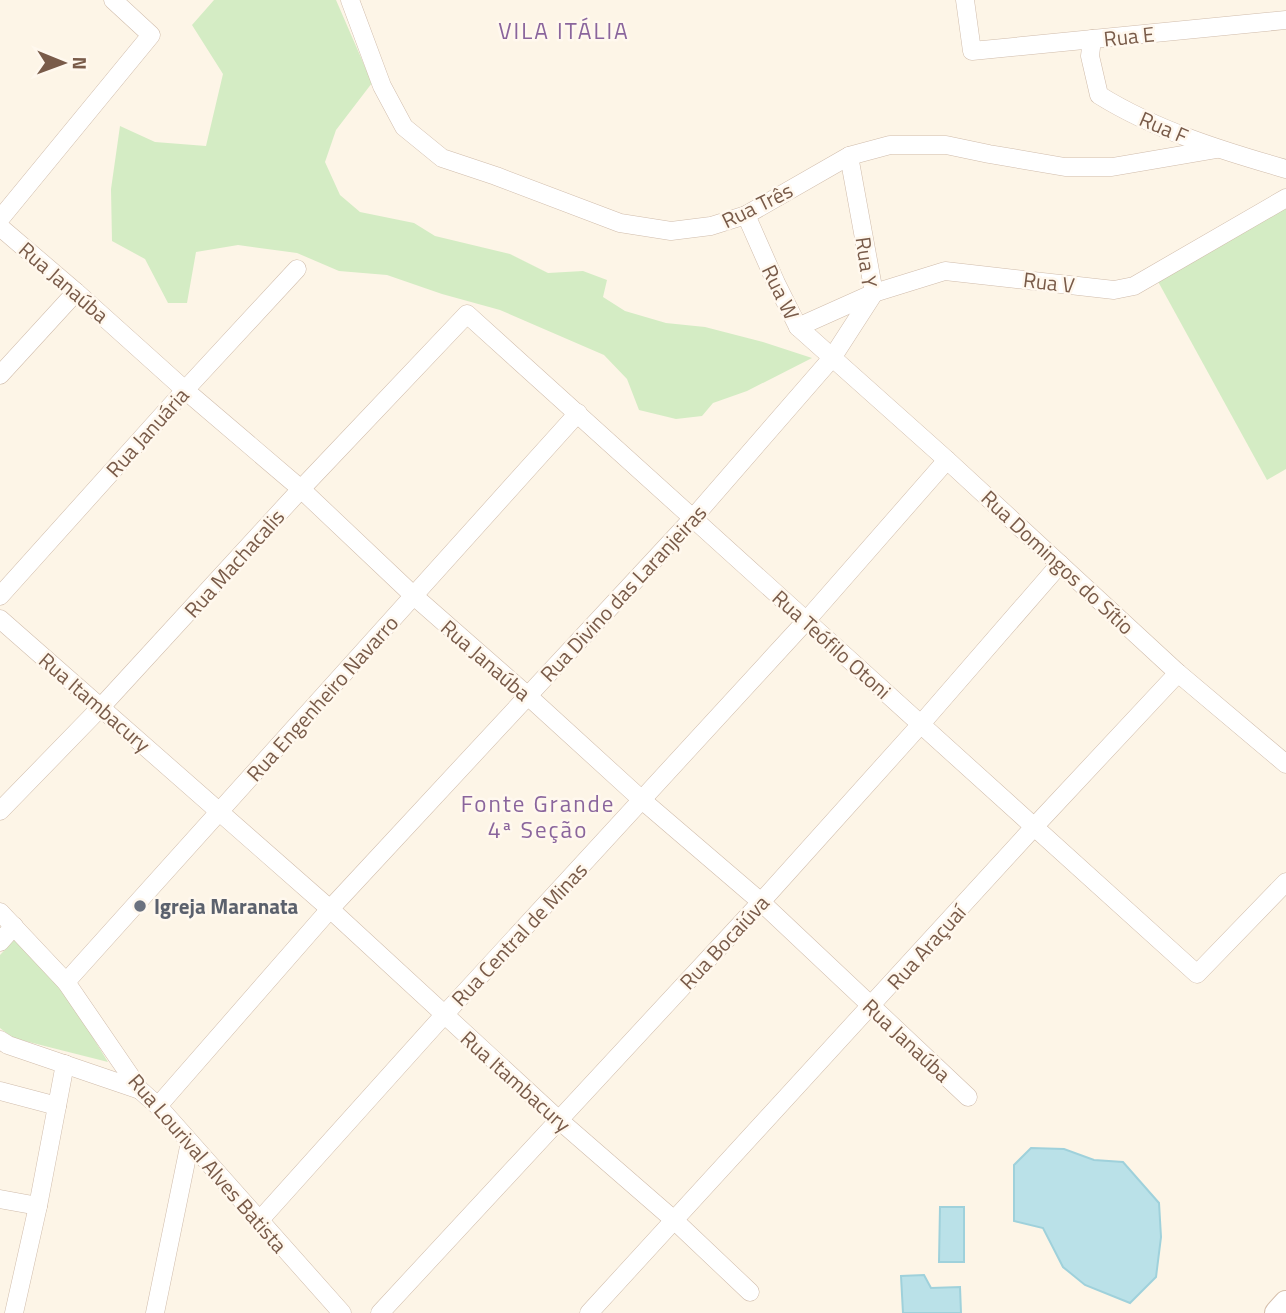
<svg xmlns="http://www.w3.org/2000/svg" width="1286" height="1313" viewBox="0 0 1286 1313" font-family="'Titillium Web',sans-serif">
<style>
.green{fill:#d4ecc4}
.water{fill:#bae1e8;stroke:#9fd1db;stroke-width:2}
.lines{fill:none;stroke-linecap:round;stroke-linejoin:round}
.street-casing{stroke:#d0bcab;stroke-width:19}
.secondary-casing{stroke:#d6bfab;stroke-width:26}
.street{stroke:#fff;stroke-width:18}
.secondary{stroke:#fff;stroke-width:24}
.worship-dot{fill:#6b7280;stroke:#fff8ee;stroke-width:2.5}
.labels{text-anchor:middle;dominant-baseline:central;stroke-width:5;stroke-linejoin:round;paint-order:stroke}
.street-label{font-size:21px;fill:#795b49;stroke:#fff8ee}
.worship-label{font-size:21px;font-weight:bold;fill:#5b616d;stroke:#fff8ee;text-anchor:start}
.neighbourhood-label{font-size:23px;letter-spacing:2px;fill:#8a659c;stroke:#fff8ee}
</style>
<rect width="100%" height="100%" fill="#fdf5e7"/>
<g class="green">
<polygon points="214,0 336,0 372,83 336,130 325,162 340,195 360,212 414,223 435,236 510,254 548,273 583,271 607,280 603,297 625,311 666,323 705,327 763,342 812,358 747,391 713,403 702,416 676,419 639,410 627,379 604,355 500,310 442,294 387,275 339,271 297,253 238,245 196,252 187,303 168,303 145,259 112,241 111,189 120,126 155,142 206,146 223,74 192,25"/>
<polygon points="1286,203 1286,469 1267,480 1155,276"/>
<polygon points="16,938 60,984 108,1062 13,1038 0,1028 0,955"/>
</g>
<g class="water">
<polygon points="1031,1148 1064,1149 1094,1160 1123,1162 1159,1203 1161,1237 1156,1277 1130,1303 1085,1285 1063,1267 1043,1228 1014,1221 1014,1165"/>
<polygon points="940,1207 964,1207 964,1262 939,1262"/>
<polygon points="924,1275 931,1288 960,1287 961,1313 903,1313 901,1276"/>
</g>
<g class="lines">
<defs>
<g id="street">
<polyline points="350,0 382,86 404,127 442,158 496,176 620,223 671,231 711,226 746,215 849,156 890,145 946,145 989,154 1065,167 1112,167 1217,149"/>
<polyline points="965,0 972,51 1286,20"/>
<path d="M 1092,39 L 1090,56 L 1099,95 C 1155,130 1223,151 1286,169"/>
<polyline points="746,215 776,283 798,327 947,460 1178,673 1286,764"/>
<polyline points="0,219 151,35 113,0"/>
<polyline points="0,227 76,292 185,390 301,489 414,596 528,696 642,800 761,902 968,1097"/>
<polyline points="798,327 874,293 945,271 1114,290 1134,286 1286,198"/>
<polyline points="0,375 76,292"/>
<polyline points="0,596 185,390 297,269"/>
<polyline points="0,619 330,909 559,1120 674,1220 750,1292"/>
<polyline points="0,811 101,707 301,489 467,314 1197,974 1286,882"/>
<polyline points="0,912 66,982 140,1090 158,1106 342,1313"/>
<polyline points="0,942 14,926"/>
<polyline points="66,982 578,413"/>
<polyline points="0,1040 8,1045 140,1090"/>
<polyline points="0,1091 57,1106"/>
<polyline points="158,1106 330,909 693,518 832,358 874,293 849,156"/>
<polyline points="0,1199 38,1206"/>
<polyline points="259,1221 444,1015 806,621 947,460"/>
<polyline points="14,1313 38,1206 65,1064"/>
<polyline points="155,1313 190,1142"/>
<polyline points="380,1313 761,902 921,724 1060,564"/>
<polyline points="589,1313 1034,827 1178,673"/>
</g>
<polyline id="secondary" points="1277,1313 1286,1303"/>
</defs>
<use href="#street" class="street-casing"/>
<use href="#secondary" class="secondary-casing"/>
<use href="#street" class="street"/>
<use href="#secondary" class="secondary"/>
</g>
<circle class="worship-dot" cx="140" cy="906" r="7"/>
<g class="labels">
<g class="street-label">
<text transform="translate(1129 36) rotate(-6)">Rua E</text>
<text transform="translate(1164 127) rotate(23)">Rua F</text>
<text transform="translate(757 205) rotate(-26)">Rua Três</text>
<text transform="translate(867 262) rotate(82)">Rua Y</text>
<text transform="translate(64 282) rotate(41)">Rua Janaúba</text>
<text transform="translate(1049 282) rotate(7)">Rua V</text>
<text transform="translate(781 292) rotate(64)">Rua W</text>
<text transform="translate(147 432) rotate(-48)">Rua Januária</text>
<text transform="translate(1058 562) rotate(43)">Rua Domingos do Sítio</text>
<text transform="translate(234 563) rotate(-48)">Rua Machacalis</text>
<text transform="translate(623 593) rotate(-47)">Rua Divino das Laranjeiras</text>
<text transform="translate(832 644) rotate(42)">Rua Teófilo Otoni</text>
<text transform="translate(486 660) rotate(41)">Rua Janaúba</text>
<text transform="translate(322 698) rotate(-48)">Rua Engenheiro Navarro</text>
<text transform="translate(95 702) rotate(41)">Rua Itambacury</text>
<text transform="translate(519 934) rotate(-47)">Rua Central de Minas</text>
<text transform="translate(724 942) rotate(-47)">Rua Bocaiúva</text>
<text transform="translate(926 947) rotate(-48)">Rua Araçuaí</text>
<text transform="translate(907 1040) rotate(43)">Rua Janaúba</text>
<text transform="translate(516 1081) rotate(42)">Rua Itambacury</text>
<text transform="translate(208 1163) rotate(49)">Rua Lourival Alves Batista</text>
</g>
<g class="worship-label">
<text x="154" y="906">Igreja Maranata</text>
</g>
<g class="neighbourhood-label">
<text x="564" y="30">VILA ITÁLIA</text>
<text x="538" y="803">Fonte Grande<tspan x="538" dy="26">4ª Seção</tspan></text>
</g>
</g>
<g transform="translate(63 63) rotate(91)" stroke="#fff8ee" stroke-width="5" paint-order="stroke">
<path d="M0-5L12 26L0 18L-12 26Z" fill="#795b49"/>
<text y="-10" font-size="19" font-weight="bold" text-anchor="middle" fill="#795b49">N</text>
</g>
</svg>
